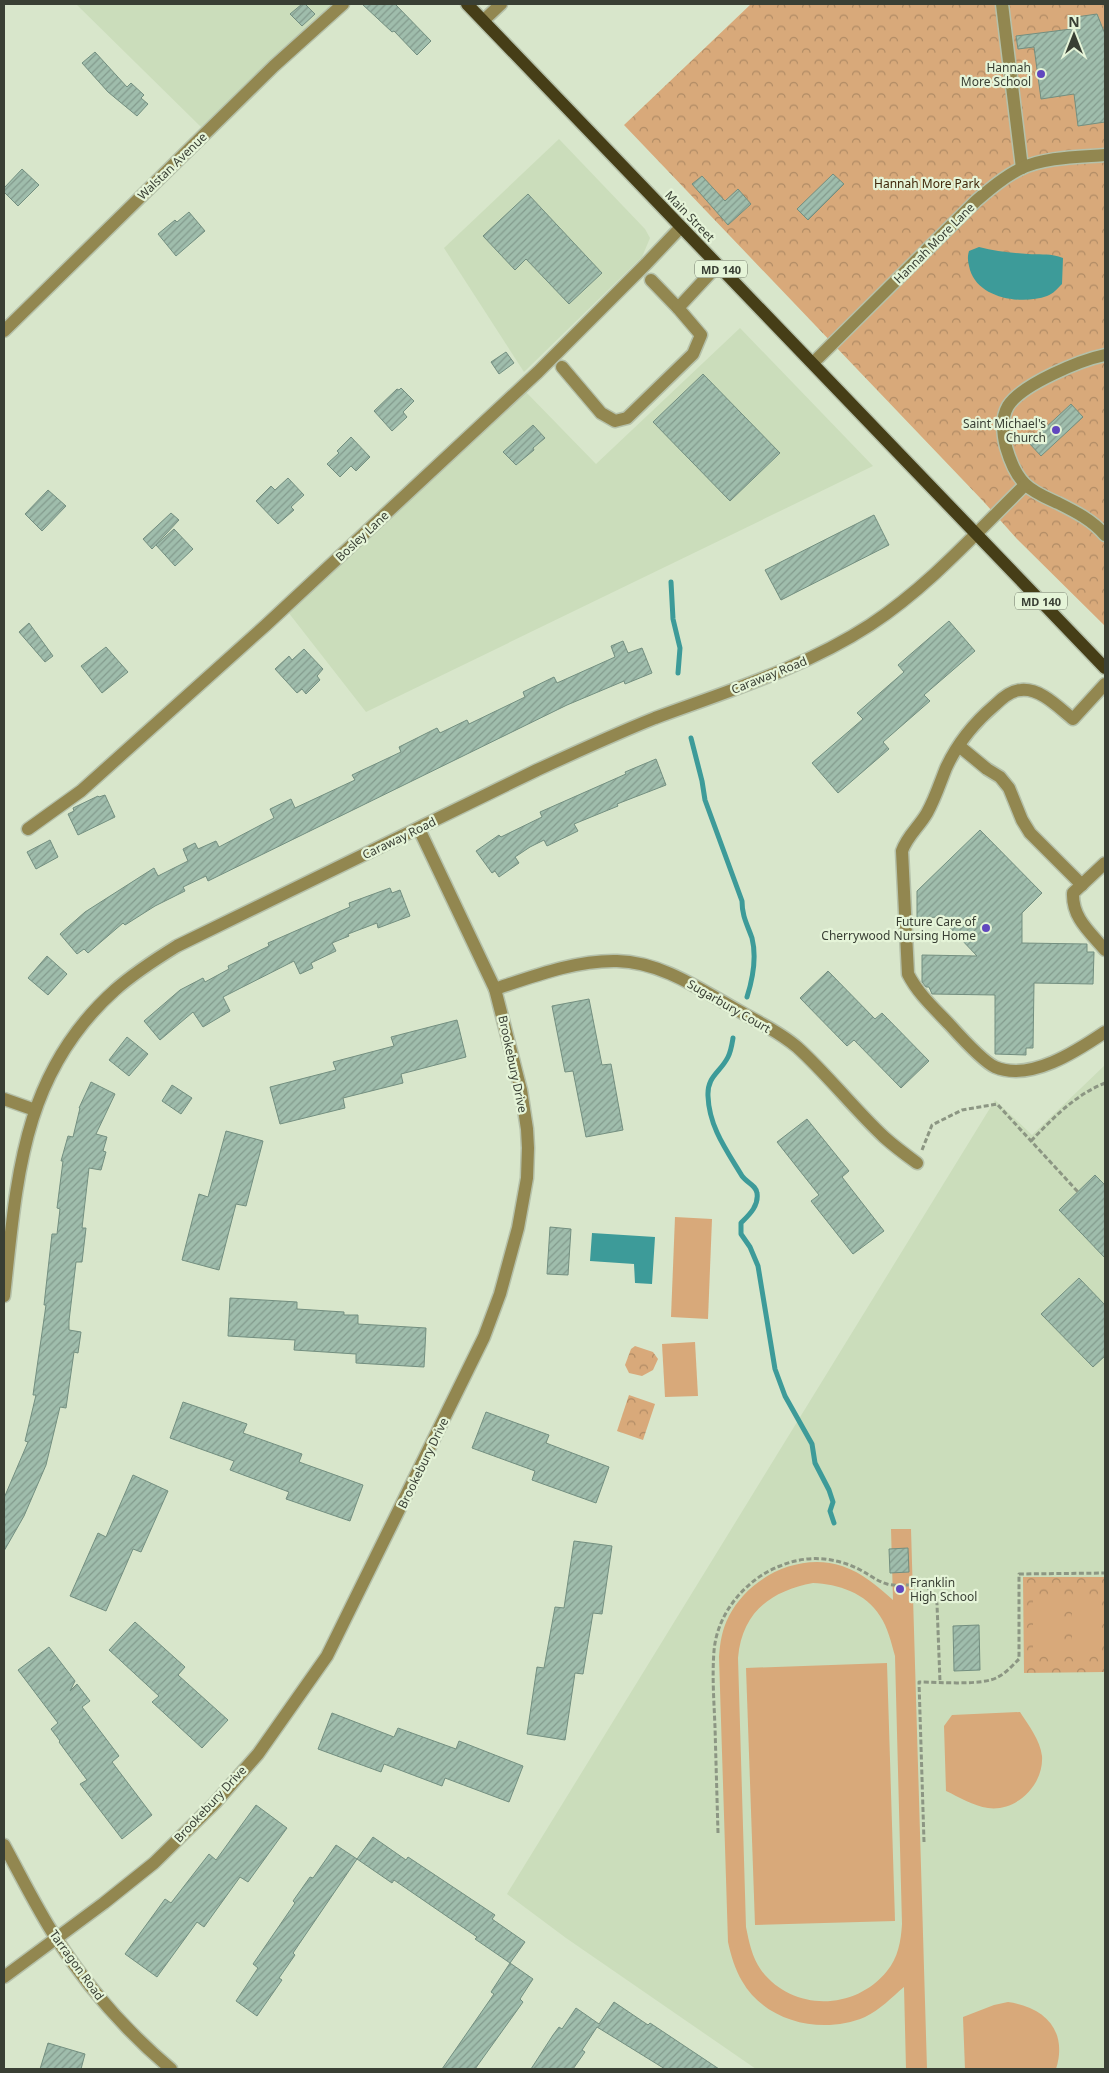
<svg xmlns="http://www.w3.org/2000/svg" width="1109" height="2073" viewBox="0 0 1109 2073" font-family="'Noto Sans',sans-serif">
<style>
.built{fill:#cbddbb}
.forest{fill:url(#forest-crowns)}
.pitch{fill:#d8a97a;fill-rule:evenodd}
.water{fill:#3d9b99}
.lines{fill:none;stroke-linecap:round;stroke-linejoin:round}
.stream{stroke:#3d9b99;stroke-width:5}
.building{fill:url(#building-hatch);stroke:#738f80}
.minor-casing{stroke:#b5c1aa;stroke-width:15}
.major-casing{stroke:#b5c1aa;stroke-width:15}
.path{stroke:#8c9683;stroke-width:3;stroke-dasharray:5 2.5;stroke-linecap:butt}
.minor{stroke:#928750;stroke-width:12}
.major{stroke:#463e17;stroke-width:12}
.poi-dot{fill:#6147bf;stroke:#e5f4d8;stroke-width:2}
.labels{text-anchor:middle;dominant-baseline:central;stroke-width:4.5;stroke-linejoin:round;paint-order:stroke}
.shield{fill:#e5f4d8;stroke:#6d7565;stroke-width:1}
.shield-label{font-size:11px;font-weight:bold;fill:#393f34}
.poi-label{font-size:12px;fill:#393f34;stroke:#e5f4d8;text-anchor:end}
.street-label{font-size:12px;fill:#393f34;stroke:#e5f4d8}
.park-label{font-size:12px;fill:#3f2609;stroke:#e5f4d8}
</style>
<defs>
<pattern id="forest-crowns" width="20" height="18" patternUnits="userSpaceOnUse" patternTransform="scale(1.25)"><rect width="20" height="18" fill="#d8a97a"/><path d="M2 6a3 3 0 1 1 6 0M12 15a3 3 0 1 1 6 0" fill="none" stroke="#b08b65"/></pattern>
<pattern id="building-hatch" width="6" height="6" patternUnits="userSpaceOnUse" patternTransform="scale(1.25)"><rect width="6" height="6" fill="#9fbdac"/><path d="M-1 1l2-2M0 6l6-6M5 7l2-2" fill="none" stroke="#839b8d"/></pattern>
</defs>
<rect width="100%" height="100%" fill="#d8e6cb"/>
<g class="built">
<polygon points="76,4 332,4 201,127"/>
<polygon points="559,139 645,229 650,238 642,257 524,372 444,248"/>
<polygon points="740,328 873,466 366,712 288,612 524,390 596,464"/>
<polygon points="1105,1065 1105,2069 756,2069 566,1938 507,1894 995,1100 1032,1135"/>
</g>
<g class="forest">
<polygon points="751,4 1105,4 1105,626 1017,539 983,501 624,125"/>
<polygon points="635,1346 653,1352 658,1359 653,1370 642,1376 629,1373 625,1365 631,1349"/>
<polygon points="629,1395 655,1404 643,1440 617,1431"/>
<polygon points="1023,1577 1105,1577 1105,1672 1024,1673"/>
</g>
<g class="pitch">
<polygon points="675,1217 712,1219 708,1319 671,1317"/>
<polygon points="695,1342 698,1396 665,1397 662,1344"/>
<path d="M 891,1529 L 911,1529 L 927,2069 L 906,2069 L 904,1987 C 892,1997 880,2010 865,2017 C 823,2035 766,2023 742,1981 C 735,1969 731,1956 728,1942 L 719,1657 C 720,1643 722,1629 729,1616 C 749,1577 799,1552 842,1566 C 863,1573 877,1586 893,1600 ZM 813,1583 C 838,1584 866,1593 880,1616 C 888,1628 891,1642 895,1656 L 902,1924 C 901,1941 898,1958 887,1971 C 855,2011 792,2012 761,1970 C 752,1957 749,1942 746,1927 L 738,1658 C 742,1612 771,1591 813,1583 Z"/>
<rect x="1033" y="1595" width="28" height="61"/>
<polygon points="1072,1595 1100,1595 1101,1656 1072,1656"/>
<polygon points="887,1663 895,1921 755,1925 746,1668"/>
<path d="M 1020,1712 C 1029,1726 1040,1740 1042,1756 C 1044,1785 1016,1812 988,1808 C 973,1806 959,1797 946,1791 L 944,1726 L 952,1715 Z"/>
<path d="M 1008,2002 C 1045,2007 1068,2031 1056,2069 L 965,2069 L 963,2017 L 994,2005 Z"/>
</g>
<g class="water">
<path d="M 979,247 C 995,251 1011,253 1028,254 C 1041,255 1051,253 1063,258 L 1062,284 C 1058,288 1053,294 1047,296 C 1022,305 979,299 970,270 C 968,262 967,258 969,251 Z"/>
<polygon points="592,1233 655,1237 652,1284 635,1283 634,1264 590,1261"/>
</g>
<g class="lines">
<g class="stream">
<polyline points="671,582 673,619 680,648 678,673"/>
<path d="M 691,738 L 702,781 L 705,800 L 742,901 C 742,916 747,924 752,938 C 757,958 753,978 747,997"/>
<path d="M 733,1038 C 732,1044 731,1051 728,1057 C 720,1073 707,1076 708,1096 C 709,1127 727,1151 742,1176 C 747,1183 756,1185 757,1193 C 759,1206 749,1215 741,1223 L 741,1234 L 750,1247 L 758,1266 L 775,1369 L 785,1396 L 812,1444 L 815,1463 L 829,1490 L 833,1502 L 830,1511 L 834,1523"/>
</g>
</g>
<g class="building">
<polygon points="302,4 305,4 315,14 302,26 290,14"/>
<polygon points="362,4 395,4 431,41 417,55 394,31 392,32"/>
<polygon points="1097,14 1105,34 1105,122 1078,126 1074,94 1041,99 1034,47 1018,49 1016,36 1071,29 1069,18"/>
<polygon points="95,52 127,87 131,83 144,95 141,98 148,104 137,116 108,92 82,63"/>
<polygon points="22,169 39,185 18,206 4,192 4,188"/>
<polygon points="833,174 844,184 808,220 797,209"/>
<polygon points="702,176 725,201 738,189 751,204 728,225 692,184"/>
<polygon points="528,194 602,273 569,304 526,259 515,270 483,236"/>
<polygon points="189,212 205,231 176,256 158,234 175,220 177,222"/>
<polygon points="506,352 514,363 499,374 491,362"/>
<polygon points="703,374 780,453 730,501 653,422"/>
<polygon points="401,388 414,401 403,412 407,417 392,431 374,411 397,389 399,390"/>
<polygon points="1071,404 1083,417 1041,456 1029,443"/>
<polygon points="533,425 545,438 533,448 534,450 516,465 503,452"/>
<polygon points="351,437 370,457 356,471 351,466 340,477 327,464 339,453 337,451"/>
<polygon points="288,478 304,495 291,507 294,510 278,524 256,501 271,486 275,490"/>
<polygon points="48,490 66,506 42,531 25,514"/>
<polygon points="171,513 179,520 152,549 143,539"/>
<polygon points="874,515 889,545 781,600 765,570"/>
<polygon points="174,529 193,549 175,566 156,545"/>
<polygon points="949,621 975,651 924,695 930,701 883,742 889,749 838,793 812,763 863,719 857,713 904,672 898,665"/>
<polygon points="29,623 53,656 45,662 19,632"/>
<polygon points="623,641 628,653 642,648 652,673 625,684 624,681 567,705 208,881 206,876 183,887 185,891 155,906 125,925 123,923 88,953 84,949 77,954 60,934 85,912 154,868 158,876 188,861 183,849 195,843 198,849 216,841 219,847 274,818 270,809 291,799 295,808 355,780 352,775 401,752 399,747 437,728 440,733 467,720 469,724 525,697 523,692 554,677 557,683 615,657 611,646"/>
<polygon points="106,647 128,672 102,693 81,666"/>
<polygon points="304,649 323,669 317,676 320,680 306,694 302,689 297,693 275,669 289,656 292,660"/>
<polygon points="656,759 666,785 617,804 618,806 574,824 578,831 547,846 544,840 530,847 515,857 519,863 499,877 495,871 492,873 476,851 499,835 501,837 542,817 540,812 626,774 625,772"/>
<polygon points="105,795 115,817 78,835 68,814 74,811 73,808 98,796 99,797"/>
<polygon points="980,830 1042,893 1022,913 1022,943 1087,944 1087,952 1094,952 1093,984 1034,983 1033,1048 1026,1048 1026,1055 995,1054 995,995 932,994 929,987 926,987 922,982 922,955 977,956 940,917 917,918 917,891"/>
<polygon points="50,840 58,857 36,869 27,852"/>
<polygon points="390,888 392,893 400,890 410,916 378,928 377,923 348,934 349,936 332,943 336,951 311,963 313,968 300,974 294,961 223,997 230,1011 203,1027 193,1012 160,1040 144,1021 180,990 203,978 205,982 229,969 228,966 269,946 268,943 350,907 349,903"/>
<polygon points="47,956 67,974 48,995 28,978"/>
<polygon points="828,971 875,1019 882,1013 929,1061 901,1088 854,1040 847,1046 800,998"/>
<polygon points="589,999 602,1065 611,1064 623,1130 586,1137 573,1071 565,1072 552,1006"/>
<polygon points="457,1020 466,1057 401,1074 403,1083 343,1098 345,1108 280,1124 270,1087 336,1070 333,1062 394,1046 391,1037"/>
<polygon points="127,1037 148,1054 129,1076 109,1060"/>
<polygon points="91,1082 115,1094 96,1134 107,1137 103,1151 106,1152 101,1170 89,1168 82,1228 86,1228 82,1262 76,1262 69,1321 69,1330 81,1332 78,1353 74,1352 66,1408 60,1407 46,1465 24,1516 4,1551 4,1498 28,1442 25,1441 36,1395 33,1395 46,1305 44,1305 52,1234 57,1234 60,1209 57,1208 63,1161 61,1161 68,1136 73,1137 80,1108 79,1108"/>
<polygon points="172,1085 192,1098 181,1114 162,1101"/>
<polygon points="807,1119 849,1171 842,1177 884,1231 853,1254 811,1201 819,1195 777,1142"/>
<polygon points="226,1131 263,1141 246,1206 236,1204 219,1270 182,1260 199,1194 208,1197"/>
<polygon points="1095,1175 1105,1185 1105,1258 1059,1210"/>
<polygon points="550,1227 571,1229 568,1275 547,1274"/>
<polygon points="1079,1278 1105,1305 1105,1356 1093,1367 1041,1314"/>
<polygon points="230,1298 297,1302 297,1309 344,1312 344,1315 358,1315 358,1324 426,1328 424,1367 356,1363 356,1354 294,1350 295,1340 228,1336"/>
<polygon points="183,1402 247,1424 243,1433 302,1454 299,1462 363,1485 350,1521 286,1499 289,1492 230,1470 234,1461 170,1438"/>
<polygon points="486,1412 549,1435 546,1443 609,1467 596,1503 532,1480 535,1471 472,1448"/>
<polygon points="133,1475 168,1491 141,1552 133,1549 106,1611 70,1596 98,1533 106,1537"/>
<polygon points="574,1541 612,1546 602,1614 593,1613 583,1674 575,1673 565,1740 527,1734 537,1667 544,1668 555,1607 564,1608"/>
<polygon points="908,1548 909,1572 890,1573 889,1549"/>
<polygon points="135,1622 185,1667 178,1675 228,1720 202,1748 152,1702 159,1696 109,1650"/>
<polygon points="979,1625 980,1670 954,1671 953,1626"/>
<polygon points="49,1647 75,1681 70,1691 77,1684 90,1701 82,1707 119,1756 112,1762 152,1815 122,1839 80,1784 87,1780 59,1742 60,1741 51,1729 58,1723 18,1670"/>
<polygon points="332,1713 394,1737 398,1728 456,1749 459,1741 523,1766 509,1802 445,1778 442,1786 384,1764 381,1772 318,1749"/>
<polygon points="256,1805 287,1828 248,1882 240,1877 204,1927 197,1922 157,1977 125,1954 165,1899 171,1903 209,1854 216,1860"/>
<polygon points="373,1837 406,1860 408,1857 495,1915 492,1919 525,1942 510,1963 475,1939 477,1937 394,1880 392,1883 357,1859"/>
<polygon points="336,1845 357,1859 293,1953 295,1955 279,1978 282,1980 257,2016 236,2001 258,1968 253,1964 295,1903 293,1901 310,1877 313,1878"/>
<polygon points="510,1963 533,1979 520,1999 523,2002 475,2069 442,2069 494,1994 491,1992"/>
<polygon points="614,2002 648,2025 650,2023 719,2069 665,2069 597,2027 582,2050 585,2052 573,2069 531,2069 553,2035 559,2027 562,2029 576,2008 599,2024"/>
<polygon points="48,2043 85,2054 81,2069 40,2069"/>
</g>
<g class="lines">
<defs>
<g id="minor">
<polyline points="1002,4 1022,168"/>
<polyline points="484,20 501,4"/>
<polyline points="651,280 678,308"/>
<polyline points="4,331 274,66 343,4"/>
<path d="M 1105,355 C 1081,360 1022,384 1008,406 C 1001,418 1003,435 1006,447 C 1010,461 1015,474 1025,484 C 1034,493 1047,498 1058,503 C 1076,512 1092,520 1105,535"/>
<path d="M 813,363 L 976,201 C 990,189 1004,177 1020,169 C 1043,157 1080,157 1105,155"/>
<polyline points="562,367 601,413 615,421 627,418 693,354 701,335 678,308 717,266"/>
<path d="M 1105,684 L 1073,719 C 1059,708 1041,688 1021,690 C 1011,690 1002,698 995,705 C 975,722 957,744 946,768 C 940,783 935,799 927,813 C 919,827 907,836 902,851 L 908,974 C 918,994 935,1009 950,1025 C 959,1035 984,1062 995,1067 C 1030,1082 1077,1051 1105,1032"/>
<polyline points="959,746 987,769 1000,777 1009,788 1022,820 1030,833 1082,885"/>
<polyline points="28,829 81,791 266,625 538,372 646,264 681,227"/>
<path d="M 1105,863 L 1073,893 C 1072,918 1090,932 1105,950"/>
<path d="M 495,989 C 534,976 576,960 617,961 C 662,962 701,990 739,1011 C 758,1022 780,1032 797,1047 C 828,1075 854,1109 884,1137 C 894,1146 906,1155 917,1163"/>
<polyline points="4,1099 35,1110"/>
<path d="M 4,1296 C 17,1179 21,1074 115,990 C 134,973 156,959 177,946 L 537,770 C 576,752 615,734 655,718 C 728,691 804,668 870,625 C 928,587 976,533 1025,485"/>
<path d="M 4,1845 C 21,1876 37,1909 56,1938 C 88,1988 126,2031 171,2069"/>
<polyline points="4,1977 104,1903 154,1863 215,1803 258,1754 327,1656 484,1337 500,1294 518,1228 527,1178 528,1148 527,1129 521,1090 495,989 419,829"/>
</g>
<polyline id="major" points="467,4 1105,668"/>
</defs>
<use href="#minor" class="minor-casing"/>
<use href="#major" class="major-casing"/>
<g class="path">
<path d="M 1031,1141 C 1053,1118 1075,1095 1105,1083"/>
<polyline points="922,1150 932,1125 962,1110 997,1104 1078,1192"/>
<path d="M 718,1833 C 717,1798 716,1763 715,1727 C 714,1702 712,1676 714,1651 C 717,1613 746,1579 780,1566 C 808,1554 838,1557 864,1572 C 871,1576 879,1582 887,1584 C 909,1590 928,1573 937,1604 L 940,1682"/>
<path d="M 924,1842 L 919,1682 C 938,1682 983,1686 998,1677 C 1006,1673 1013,1665 1019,1659 L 1019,1574 L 1105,1573"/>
</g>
<use href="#minor" class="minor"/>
<use href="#major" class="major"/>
</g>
<g class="poi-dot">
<circle cx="1041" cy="74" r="5"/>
<circle cx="1056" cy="430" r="5"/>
<circle cx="986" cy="928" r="5"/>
<circle cx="900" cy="1589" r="5"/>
</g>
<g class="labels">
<g class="shield">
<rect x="695" y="260.5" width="52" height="17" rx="4"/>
<rect x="1015" y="592.5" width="52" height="17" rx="4"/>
</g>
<g class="shield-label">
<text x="721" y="269">MD 140</text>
<text x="1041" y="601">MD 140</text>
</g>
<g class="poi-label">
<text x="1031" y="67">Hannah<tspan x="1031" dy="14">More School</tspan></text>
<text x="1046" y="423">Saint Michael's<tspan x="1046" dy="14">Church</tspan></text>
<text x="976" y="921">Future Care of<tspan x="976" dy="14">Cherrywood Nursing Home</tspan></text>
<text x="910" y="1582" text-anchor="start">Franklin<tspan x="910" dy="14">High School</tspan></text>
</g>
<g class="street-label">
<text transform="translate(172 166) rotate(-44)">Walstan Avenue</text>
<text transform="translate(690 216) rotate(46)">Main Street</text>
<text transform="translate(934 243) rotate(-45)">Hannah More Lane</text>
<text transform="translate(362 536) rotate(-43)">Bosley Lane</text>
<text transform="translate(769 675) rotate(-22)">Caraway Road</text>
<text transform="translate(399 838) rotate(-26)">Caraway Road</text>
<text transform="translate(729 1006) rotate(30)">Sugarbury Court</text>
<text transform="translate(513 1064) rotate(78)">Brookebury Drive</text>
<text transform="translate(423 1463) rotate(-64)">Brookebury Drive</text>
<text transform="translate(210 1804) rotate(-47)">Brookebury Drive</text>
<text transform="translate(77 1965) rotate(54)">Tarragon Road</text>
</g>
<g class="park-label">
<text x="927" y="183">Hannah More Park</text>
</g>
</g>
<rect width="1109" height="2073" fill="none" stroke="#393f34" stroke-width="10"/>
<g transform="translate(1074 35)" stroke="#e5f4d8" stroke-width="4" paint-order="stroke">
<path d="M0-4L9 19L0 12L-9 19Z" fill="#393f34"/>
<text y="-8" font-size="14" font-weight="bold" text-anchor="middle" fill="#393f34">N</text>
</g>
</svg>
